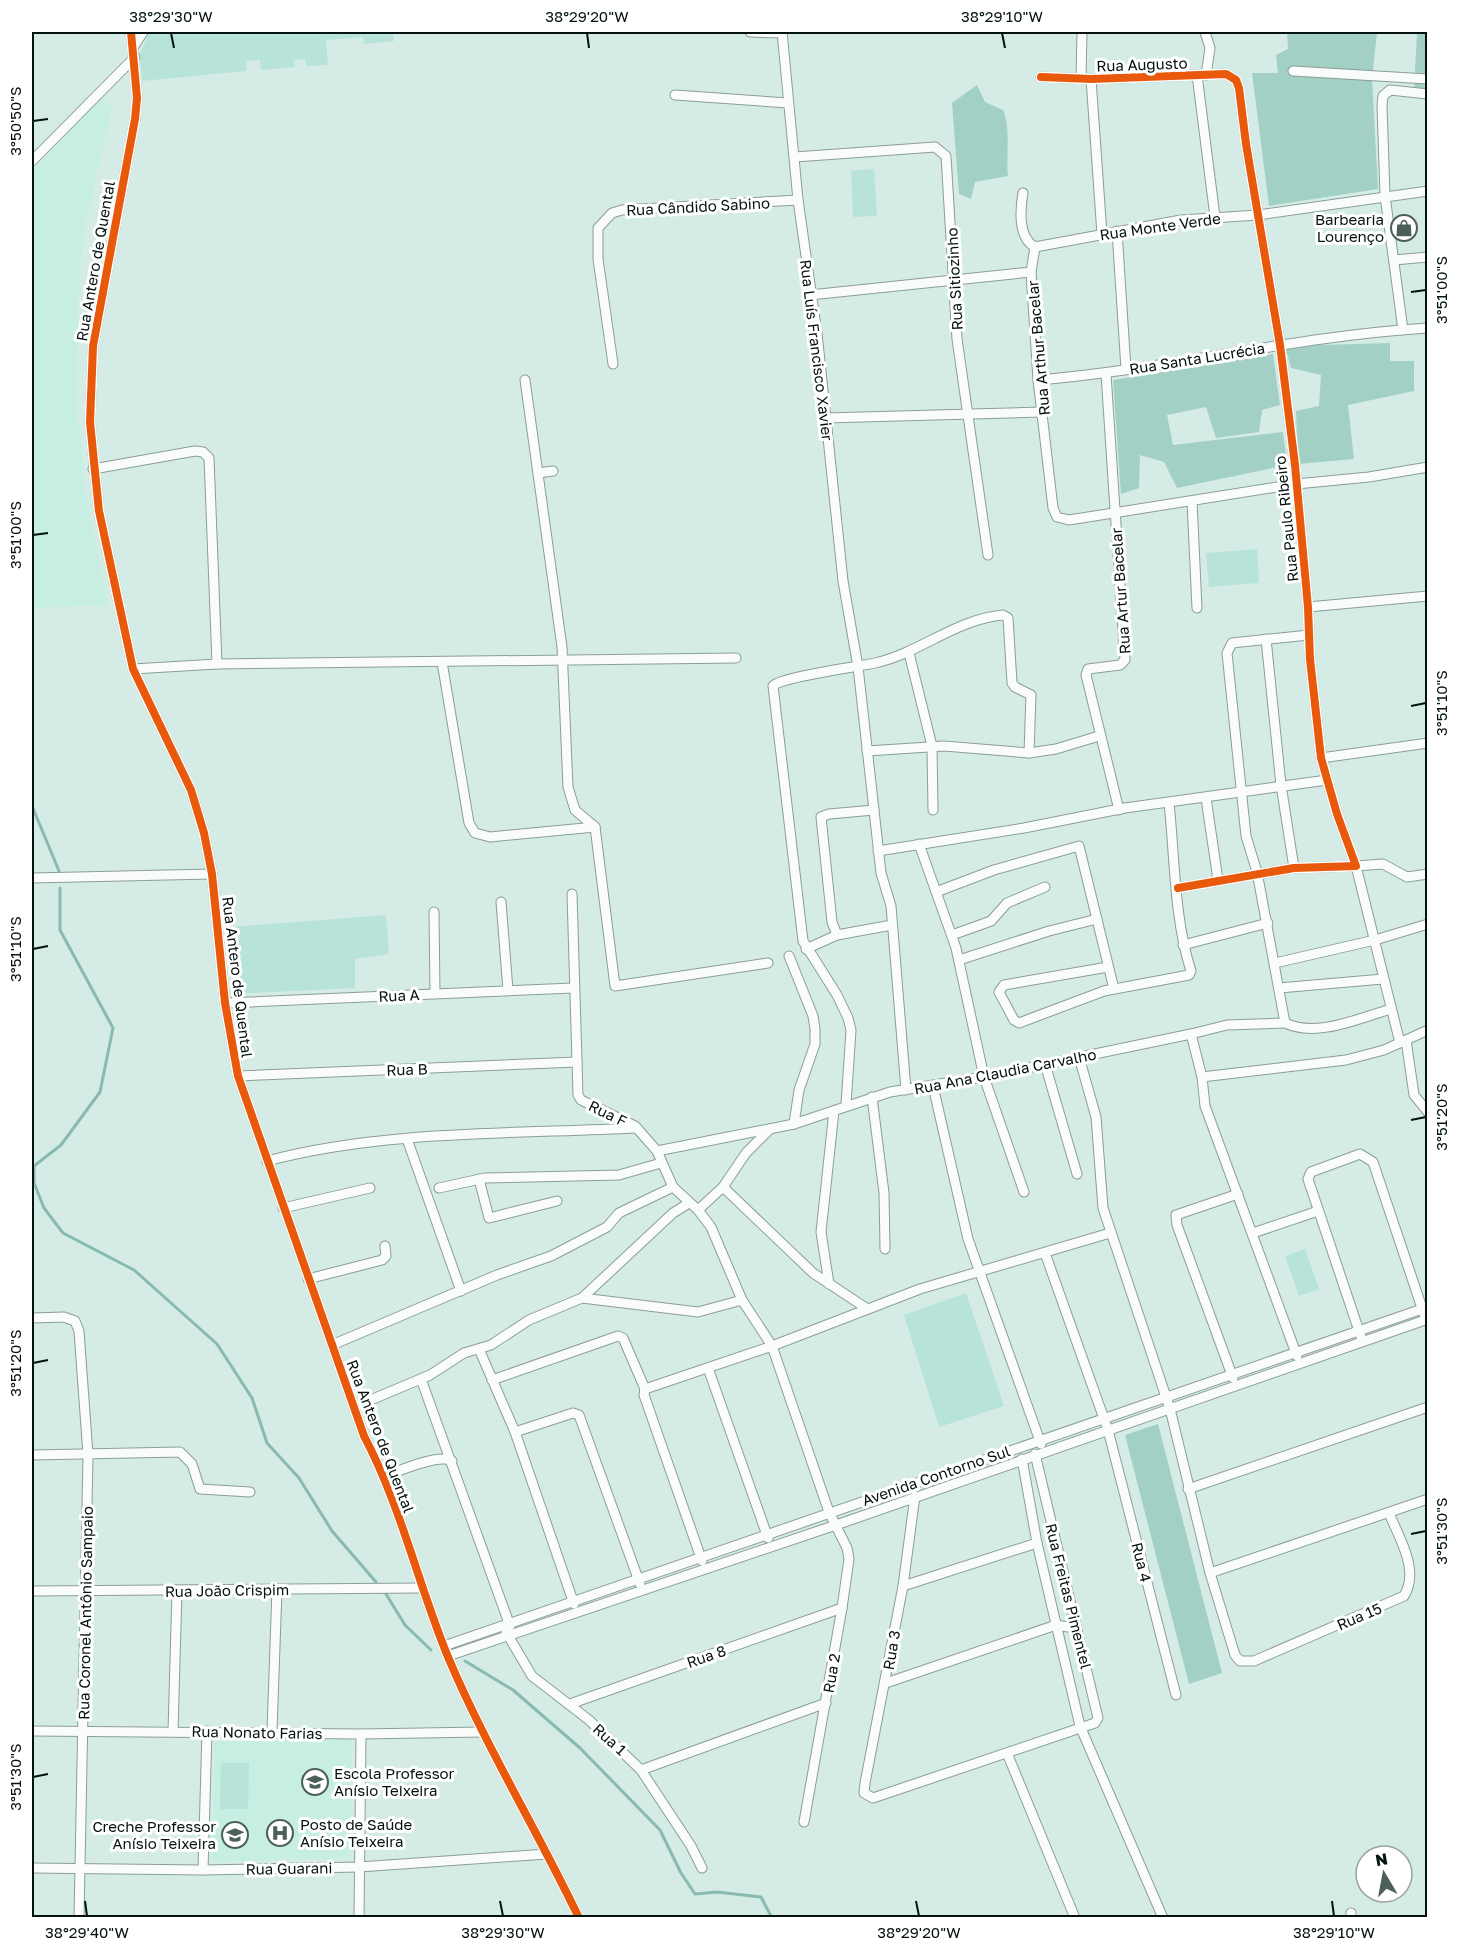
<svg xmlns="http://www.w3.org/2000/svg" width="1459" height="1949" viewBox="0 0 1459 1949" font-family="'Golos Text',sans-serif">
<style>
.built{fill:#c6eee3}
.green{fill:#b8e3d8}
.forest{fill:#a3d0c4}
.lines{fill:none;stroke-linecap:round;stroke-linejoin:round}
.stream{stroke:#88baad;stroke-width:3}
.minor-casing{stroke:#8c9d99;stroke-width:11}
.minor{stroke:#f9fcfb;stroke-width:9}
.cycleway-casing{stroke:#fff;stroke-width:11}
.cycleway{stroke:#e8590c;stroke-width:8}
.ticks{fill:none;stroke:#04130f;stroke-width:2}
.labels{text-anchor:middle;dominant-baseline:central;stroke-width:6;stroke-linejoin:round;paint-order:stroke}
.street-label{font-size:15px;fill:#04130f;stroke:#fff}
.poi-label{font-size:15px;fill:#04130f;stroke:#fff;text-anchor:end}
.neatline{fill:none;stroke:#04130f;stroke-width:2}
.ticks-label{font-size:15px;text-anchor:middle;fill:#04130f}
</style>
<rect width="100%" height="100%" fill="#d5ece6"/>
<g class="built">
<polygon points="99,100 112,106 83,236 78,305 77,417 75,421 75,424 81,424 83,481 108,605 32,608 32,171"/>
<polygon points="215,1739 352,1740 351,1852 345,1858 212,1862"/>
</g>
<g class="green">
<polygon points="149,32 393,32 394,41 364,44 363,37 326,40 328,65 306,66 305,59 294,60 295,67 261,70 260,60 246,61 246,71 142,81 140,54"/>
<polygon points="874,169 877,216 853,217 851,171"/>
<polygon points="1257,549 1259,583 1209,587 1206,553"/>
<polygon points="386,915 389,954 355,959 355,988 233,994 231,927"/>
<polygon points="1305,1249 1319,1289 1299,1296 1285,1256"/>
<polygon points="966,1293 1004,1406 939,1427 904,1315"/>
<polygon points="221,1763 249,1763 248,1809 220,1809"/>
</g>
<g class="forest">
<polygon points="1287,32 1377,32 1372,79 1378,189 1269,206 1252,73 1278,73 1276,55 1288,49"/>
<polygon points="1417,32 1427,32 1427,93 1414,92"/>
<path d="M 977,85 L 985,102 L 1003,110 C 1011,129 1006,155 1008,176 L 975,182 L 971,199 L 959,194 L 952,103 Z"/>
<polygon points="1390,343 1390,361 1414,361 1414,391 1348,405 1354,459 1298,464 1296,411 1319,406 1321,375 1291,368 1285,346"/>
<polygon points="1273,354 1280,405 1262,410 1259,432 1216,438 1206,407 1167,415 1173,445 1283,432 1287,465 1177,488 1164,462 1140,455 1139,488 1121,494 1113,380"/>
<polygon points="1158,1424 1222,1673 1189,1684 1125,1435"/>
</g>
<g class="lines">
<g class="stream">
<polyline points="32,806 59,871"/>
<polyline points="60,888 60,930 113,1028 100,1092 61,1145 34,1166 34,1183 44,1208 63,1233 134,1270 217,1344 252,1398 267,1443 299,1478 332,1531 376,1582"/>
<polyline points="386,1594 405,1625 431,1650"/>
<polyline points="465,1661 513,1690 580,1748 660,1830 681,1873 695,1894 717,1892 761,1897 772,1918"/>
</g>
<defs>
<g id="minor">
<path d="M 131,32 L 137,98 L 135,119 L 93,346 L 90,422 L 99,511 L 133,669 L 191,790 L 204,833 L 212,874 L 225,1003 L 238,1076 L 364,1436 C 401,1506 418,1584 448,1657 C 486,1747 537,1830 579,1918"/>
<polyline points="750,32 782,33"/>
<polyline points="782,32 798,200 817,333 843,581 858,667 881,873 891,906 906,1090"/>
<polyline points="1205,32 1210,48 1206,75"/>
<polyline points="134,46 143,32"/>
<polyline points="1293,71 1428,79"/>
<polyline points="1197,75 1215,217"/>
<polyline points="1041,77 1091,79 1226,74 1236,80 1239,88 1246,144 1280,345 1295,465 1308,607 1310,659 1321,758 1337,814 1356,866 1294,868 1178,888"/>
<polyline points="1081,78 1082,32"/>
<polyline points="1091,79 1102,234"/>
<polyline points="675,95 788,103"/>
<polyline points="795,157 935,147 946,156 957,339 988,555"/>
<polyline points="32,161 135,57"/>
<path d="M 1023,193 C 1020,210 1018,238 1035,247 L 1031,272 L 1038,380 L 1053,508 L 1057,517 L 1069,520 L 1296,484 L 1369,477 L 1428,467"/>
<polyline points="1117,231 1126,369"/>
<polyline points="1035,247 1181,220 1258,215 1428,191"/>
<polyline points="1394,260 1428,257"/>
<polyline points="810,295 1031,272"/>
<polyline points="1403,330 1385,196 1382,105 1383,96 1390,90 1428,94"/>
<polyline points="613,364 598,259 598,228 612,213 622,210 798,200"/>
<polyline points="1106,374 1125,660 1120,665 1088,669 1086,675 1119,810"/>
<polyline points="525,380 562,647 568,787 575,810 595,827 615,986 768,963"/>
<path d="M 1038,380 C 1169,369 1297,336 1428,328"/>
<polyline points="826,418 1042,412"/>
<polyline points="93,469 195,451 203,452 209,458 217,664"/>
<polyline points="538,473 553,471"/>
<polyline points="1192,501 1197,608"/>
<polyline points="1308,607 1428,596"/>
<polyline points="1266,639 1281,785 1294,868"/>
<polyline points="909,653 932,746 933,810"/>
<polyline points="442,662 469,823 475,833 490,837 595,827"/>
<polyline points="133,669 217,664 736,658"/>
<polyline points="867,751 944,746 1029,753 1056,749 1099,736"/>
<polyline points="1321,758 1428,743"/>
<polyline points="1206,798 1218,880"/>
<polyline points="874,810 829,814 821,817 832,922 837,935 892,925"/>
<polyline points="919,844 956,948 984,1077 1024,1192"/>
<polyline points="878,851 1024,828 1125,808 1327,780"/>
<polyline points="32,878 212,874"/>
<polyline points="936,892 994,870 1079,846 1114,989"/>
<polyline points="572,894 578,1095 581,1100 635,1126 657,1151 673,1187 698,1210 711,1227 742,1300 772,1346 829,1512 847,1548 849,1559 842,1608 804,1822"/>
<polyline points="501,902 508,990"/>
<polyline points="434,912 435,993"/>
<polyline points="952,935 991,921 1007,903 1045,887"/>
<polyline points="1183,945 1268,923"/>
<polyline points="806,949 837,935"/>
<polyline points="789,956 813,1016 815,1029 815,1044 799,1090 794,1124"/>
<polyline points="959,960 1049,931 1097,919"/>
<polyline points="1275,963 1375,940 1428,924"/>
<path d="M 1108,967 L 1004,985 L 999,992 L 1014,1020 L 1019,1023 L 1104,991 L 1189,975 L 1191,971 C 1174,918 1175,859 1169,803"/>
<polyline points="1279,988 1383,979"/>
<polyline points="225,1003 573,988"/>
<path d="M 1285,1023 C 1317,1038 1359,1018 1391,1009"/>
<polyline points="1191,1034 1227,1025 1285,1023 1257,872 1246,836 1227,653 1232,643 1309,635"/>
<polyline points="1406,1040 1414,1095 1428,1112"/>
<polyline points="1400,1043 1356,866 1383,864 1407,877 1428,874"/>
<path d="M 1079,1057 L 1096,1117 L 1103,1208 L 1170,1409 L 1210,1573 L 1235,1655 L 1240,1661 L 1254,1661 L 1404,1596 C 1420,1570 1399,1538 1389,1513"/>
<polyline points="1045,1064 1077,1174"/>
<polyline points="238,1076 577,1062"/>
<polyline points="1202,1077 1346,1060 1384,1050 1428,1030"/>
<polyline points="933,1086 968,1239 1041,1444"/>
<polyline points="872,1097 884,1193 885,1249"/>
<path d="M 846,1105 L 851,1030 L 848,1018 L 837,995 L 803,941 L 773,686 C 781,677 857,667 875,663 C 920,653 956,619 1003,615 L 1008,618 L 1012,683 L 1015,687 L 1031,695 L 1029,753"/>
<polyline points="407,1139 461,1291"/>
<polyline points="657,1151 794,1124 890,1092 984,1077 1191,1034 1202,1077 1205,1106 1297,1356"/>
<path d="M 267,1161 C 381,1130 518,1134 637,1128"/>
<polyline points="479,1179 489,1218 557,1201"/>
<polyline points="723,1187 813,1273 866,1308"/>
<polyline points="439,1188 485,1178 619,1175 661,1163"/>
<polyline points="283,1208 370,1188"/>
<polyline points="698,1210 723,1187 746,1153 770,1129"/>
<polyline points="1253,1233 1318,1211"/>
<polyline points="1045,1253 1108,1430 1176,1695"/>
<polyline points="308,1279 382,1260 386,1256 385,1246"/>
<polyline points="829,1284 821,1232 834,1111"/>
<polyline points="582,1298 698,1312 742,1300"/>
<polyline points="32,1318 64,1317 75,1321 79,1331 88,1455 79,1918"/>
<polyline points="1361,1337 1308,1179 1311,1172 1360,1154 1373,1162 1424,1314"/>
<polyline points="332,1345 497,1275 551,1256 607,1227 619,1213 673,1187"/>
<polyline points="479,1349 515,1432 574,1604"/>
<polyline points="708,1368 768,1538"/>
<polyline points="1233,1378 1177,1225 1176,1215 1238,1194"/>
<polyline points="421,1379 510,1626"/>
<polyline points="492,1380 618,1336 623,1338 645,1389"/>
<polyline points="354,1407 430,1375 464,1353 491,1345 529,1320 582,1298 673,1213 689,1203"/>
<polyline points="515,1432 573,1413 579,1415 640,1584"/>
<polyline points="32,1455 180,1452 192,1464 200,1489 250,1492"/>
<polyline points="1022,1459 1037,1543 1080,1726 1163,1918"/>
<path d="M 385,1476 C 399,1471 439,1453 452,1461"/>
<polyline points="1188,1489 1428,1407"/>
<polyline points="915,1496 903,1586 865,1783 864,1793 873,1798 1095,1723 1098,1718 1035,1454"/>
<polyline points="702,1561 644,1395 645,1389 772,1346 920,1289 1110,1233"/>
<polyline points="1210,1573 1428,1499"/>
<polyline points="903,1586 1037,1543"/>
<polyline points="32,1591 423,1588"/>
<polyline points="506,1632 532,1676 589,1720 641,1770 691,1846 702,1868"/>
<polyline points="444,1646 1428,1307"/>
<polyline points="448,1656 836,1525 1428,1319"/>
<polyline points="886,1683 1056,1625 1068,1627 1075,1620"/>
<polyline points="570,1704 842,1608"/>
<polyline points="32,1731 361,1734 482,1732"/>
<polyline points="173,1731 177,1591"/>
<polyline points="272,1731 277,1589"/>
<polyline points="1007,1753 1075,1918"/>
<polyline points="641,1770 826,1703"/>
<polyline points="32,1868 203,1870 359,1867 547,1854"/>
<polyline points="203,1870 207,1731"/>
<polyline points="359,1918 361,1734"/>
<polyline points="1351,1918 1351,1913"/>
</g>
</defs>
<use href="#minor" class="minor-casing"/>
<use href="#minor" class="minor"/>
<defs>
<g id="cycleway">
<path d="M 131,32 L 137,98 L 135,119 L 93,346 L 90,422 L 99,511 L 133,669 L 191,790 L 204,833 L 212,874 L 225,1003 L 238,1076 L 364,1436 C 401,1506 418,1584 448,1657 C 486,1747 537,1830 579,1918"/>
<polyline points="1041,77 1091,79 1226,74 1236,80 1239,88 1246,144 1280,345 1295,465 1308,607 1310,659 1321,758 1337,814 1356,866 1294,868 1178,888"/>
</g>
</defs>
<use href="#cycleway" class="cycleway-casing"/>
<use href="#cycleway" class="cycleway"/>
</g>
<path class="ticks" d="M 171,33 L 174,48M 587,33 L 589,48M 1002,33 L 1005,48M 33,121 L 48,119M 1411,292 L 1426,290M 33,535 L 48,533M 1411,706 L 1426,703M 33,949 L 48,946M 1411,1120 L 1426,1117M 33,1363 L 48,1360M 1411,1534 L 1426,1531M 33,1777 L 48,1774M 85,1901 L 87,1916M 500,1901 L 503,1916M 916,1901 L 919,1916M 1332,1901 L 1334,1916"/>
<defs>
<symbol id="shop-ring" viewBox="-11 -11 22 22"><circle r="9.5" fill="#fff" stroke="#4d5f5a" stroke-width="1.5"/><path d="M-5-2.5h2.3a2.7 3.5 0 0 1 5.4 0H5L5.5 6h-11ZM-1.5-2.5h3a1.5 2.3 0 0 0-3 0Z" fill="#4d5f5a"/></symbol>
<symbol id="school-ring" viewBox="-11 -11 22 22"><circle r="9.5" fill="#fff" stroke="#4d5f5a" stroke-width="1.5"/><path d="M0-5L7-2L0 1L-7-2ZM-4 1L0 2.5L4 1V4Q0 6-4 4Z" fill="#4d5f5a"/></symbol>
<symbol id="hospital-ring" viewBox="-11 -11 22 22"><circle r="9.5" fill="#fff" stroke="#4d5f5a" stroke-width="1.5"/><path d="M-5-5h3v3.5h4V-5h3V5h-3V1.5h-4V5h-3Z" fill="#4d5f5a"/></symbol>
</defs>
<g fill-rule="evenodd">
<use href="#shop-ring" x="1389" y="213" width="30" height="30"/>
<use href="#school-ring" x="300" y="1767" width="30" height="30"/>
<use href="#hospital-ring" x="265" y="1818" width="30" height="30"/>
<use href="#school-ring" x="220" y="1820" width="30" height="30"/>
</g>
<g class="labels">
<g class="street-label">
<text transform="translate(1142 64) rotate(-2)">Rua Augusto</text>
<text transform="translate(698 206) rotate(-3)">Rua Cândido Sabino</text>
<text transform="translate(1160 226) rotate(-8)">Rua Monte Verde</text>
<text transform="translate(95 261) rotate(-80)">Rua Antero de Quental</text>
<text transform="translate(954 279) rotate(-93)">Rua Sitiozinho</text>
<text transform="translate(1038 348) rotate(-95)">Rua Arthur Bacelar</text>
<text transform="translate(817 350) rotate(83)">Rua Luís Francisco Xavier</text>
<text transform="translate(1197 358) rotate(-9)">Rua Santa Lucrécia</text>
<text transform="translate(1286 519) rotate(-96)">Rua Paulo Ribeiro</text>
<text transform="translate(1120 591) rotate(-94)">Rua Artur Bacelar</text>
<text transform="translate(238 977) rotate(83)">Rua Antero de Quental</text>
<text transform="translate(399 995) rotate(-3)">Rua A</text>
<text transform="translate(407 1069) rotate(-2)">Rua B</text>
<text transform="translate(1005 1071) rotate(-11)">Rua Ana Claudia Carvalho</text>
<text transform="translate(608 1113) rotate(26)">Rua F</text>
<text transform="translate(381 1436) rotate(69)">Rua Antero de Quental</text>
<text transform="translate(936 1475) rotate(-19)">Avenida Contorno Sul</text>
<text transform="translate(1142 1562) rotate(76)">Rua 4</text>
<text transform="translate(227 1590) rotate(-1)">Rua João Crispim</text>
<text transform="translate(1069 1596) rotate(76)">Rua Freitas Pimentel</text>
<text transform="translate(85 1613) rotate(-89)">Rua Coronel Antônio Sampaio</text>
<text transform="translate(1359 1616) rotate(-23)">Rua 15</text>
<text transform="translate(891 1650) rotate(-80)">Rua 3</text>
<text transform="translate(706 1656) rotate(-19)">Rua 8</text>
<text transform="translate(831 1673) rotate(-80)">Rua 2</text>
<text transform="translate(257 1732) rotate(1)">Rua Nonato Farias</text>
<text transform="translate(610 1739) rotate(42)">Rua 1</text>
<text transform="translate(289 1868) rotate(-1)">Rua Guarani</text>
</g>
<g class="poi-label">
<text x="1384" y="219">Barbearia<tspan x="1384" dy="17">Lourenço</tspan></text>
<text x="334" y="1773" text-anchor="start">Escola Professor<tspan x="334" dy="17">Anísio Teixeira</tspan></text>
<text x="300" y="1824" text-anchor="start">Posto de Saúde<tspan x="300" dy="17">Anísio Teixeira</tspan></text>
<text x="216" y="1826">Creche Professor<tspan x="216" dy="17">Anísio Teixeira</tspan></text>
</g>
</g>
<rect width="1459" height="1949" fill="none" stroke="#ffffff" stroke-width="66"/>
<g transform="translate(1384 1874) rotate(350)"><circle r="28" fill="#ffffff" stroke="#9ba19f" stroke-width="1.5"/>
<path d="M0-4.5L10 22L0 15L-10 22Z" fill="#4d5f5a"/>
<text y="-9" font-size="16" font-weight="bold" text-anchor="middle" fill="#04130f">N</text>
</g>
<rect x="33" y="33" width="1393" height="1883" class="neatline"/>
<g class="ticks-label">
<text x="171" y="22">38°29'30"W</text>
<text x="587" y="22">38°29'20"W</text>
<text x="1002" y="22">38°29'10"W</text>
<text transform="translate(16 121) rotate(-90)" y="5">3°50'50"S</text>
<text transform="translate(1442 290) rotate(-90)" y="5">3°51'00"S</text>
<text transform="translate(16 535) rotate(-90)" y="5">3°51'00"S</text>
<text transform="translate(1442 703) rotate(-90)" y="5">3°51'10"S</text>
<text transform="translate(16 949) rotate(-90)" y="5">3°51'10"S</text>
<text transform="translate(1442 1117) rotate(-90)" y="5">3°51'20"S</text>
<text transform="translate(16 1363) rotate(-90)" y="5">3°51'20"S</text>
<text transform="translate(1442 1531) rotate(-90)" y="5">3°51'30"S</text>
<text transform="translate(16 1777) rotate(-90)" y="5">3°51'30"S</text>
<text x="87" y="1938">38°29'40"W</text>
<text x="503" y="1938">38°29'30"W</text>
<text x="919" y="1938">38°29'20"W</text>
<text x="1334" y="1938">38°29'10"W</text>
</g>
</svg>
